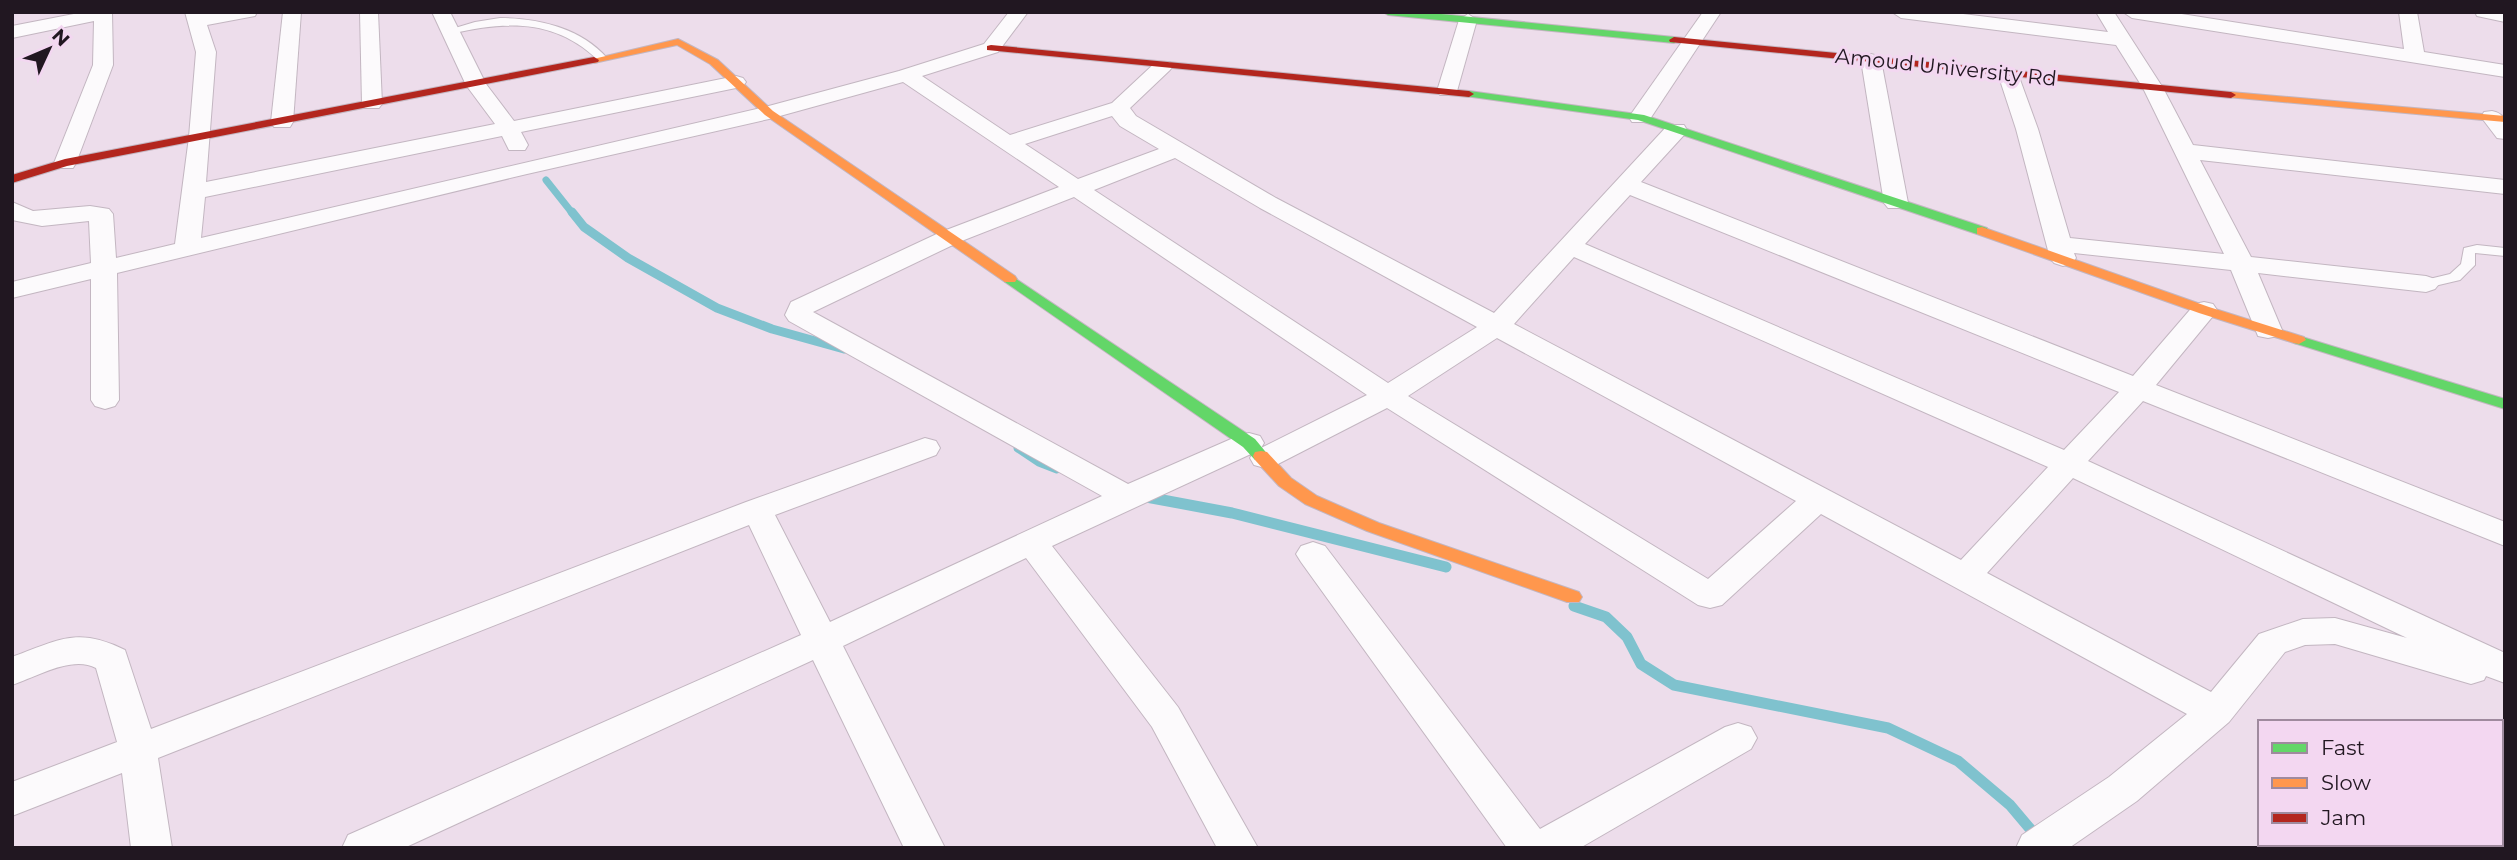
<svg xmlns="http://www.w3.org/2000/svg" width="2517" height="860" viewBox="0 0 2517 860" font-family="Montserrat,sans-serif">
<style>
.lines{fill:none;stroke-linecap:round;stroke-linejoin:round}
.stream-far2{stroke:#7fc2ce;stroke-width:7}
.stream-far1{stroke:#7fc2ce;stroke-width:9}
.stream{stroke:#7fc2ce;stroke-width:11}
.lane-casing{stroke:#c3b6c1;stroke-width:2}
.street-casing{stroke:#c3b6c1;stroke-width:2}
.fast-casing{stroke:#c3b6c1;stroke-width:2}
.slow-casing{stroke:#c3b6c1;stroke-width:2}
.jam-casing{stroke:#c3b6c1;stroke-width:2}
.lane{fill:#fcfafc;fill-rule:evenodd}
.street{fill:#fcfafc;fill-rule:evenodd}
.fast{fill:#63d668;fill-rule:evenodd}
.slow{fill:#ff974d;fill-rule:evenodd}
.jam{fill:#b3261e;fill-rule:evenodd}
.labels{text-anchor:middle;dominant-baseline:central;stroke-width:6;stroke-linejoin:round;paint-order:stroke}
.far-street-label{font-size:21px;fill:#211721;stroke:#f3d7f1}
</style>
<rect width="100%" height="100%" fill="#edddeb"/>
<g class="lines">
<polyline class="stream-far2" points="546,180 573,214"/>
<g class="stream-far1">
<polyline points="572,212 584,227 628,258 717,308 772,329 844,349"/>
<polyline points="1018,448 1039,462 1057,469"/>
</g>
<g class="stream">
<polyline points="1141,496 1232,513 1446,567"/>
<polyline points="1574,606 1606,617 1627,637 1641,664 1674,685 1888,728 1958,761 2010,805 2037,837"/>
</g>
<defs>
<g id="lane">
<path d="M 500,18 C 538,18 581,28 607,58 L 598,60 C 554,18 505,21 450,34 L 445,31 L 475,22 Z"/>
<polygon points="2477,245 2505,248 2505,256 2475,253 2475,265 2460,280 2426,288 2421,287 2419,284 2421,281 2450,274 2461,264 2464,248"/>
</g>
<g id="street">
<polygon points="84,12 112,12 113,65 76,163 73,168 57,168 54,163 93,65 94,21 12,38 12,26"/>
<path d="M 185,12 L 257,12 L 255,16 L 207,25 L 216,52 L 206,182 L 495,124 L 466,85 L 432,12 L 450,12 L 486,84 L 514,121 L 736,76 L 743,78 L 746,82 L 743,86 L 736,88 L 521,132 L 528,145 L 525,150 L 509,150 L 502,136 L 205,197 L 201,238 L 765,107 L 899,71 L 984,44 L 1009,12 L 1028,12 L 998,52 L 922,76 L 1010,135 L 1112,103 L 1156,62 L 1170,62 L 1173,66 L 1170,70 L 1130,108 L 1136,116 L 1276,198 L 1494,313 L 1668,125 L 1684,125 L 1687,130 L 1684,135 L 1641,182 L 2133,376 L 2195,304 L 2204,302 L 2213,304 L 2217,310 L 2213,316 L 2156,385 L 2505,522 L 2505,546 L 2143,401 L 2088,461 L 2505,653 L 2505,683 L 2486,676 L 2484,680 L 2471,684 L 2335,644 L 2305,645 L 2285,652 L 2229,722 L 2137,801 L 2069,848 L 2016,848 L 2022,835 L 2109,777 L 2187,714 L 1821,514 L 1722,605 L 1710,608 L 1698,605 L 1387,408 L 1276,465 L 1265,468 L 1254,465 L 1250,458 L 1253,453 L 1052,546 L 1178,707 L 1258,848 L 1217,848 L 1152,727 L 1026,558 L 843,646 L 945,848 L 904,848 L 813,660 L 404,848 L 342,848 L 348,835 L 801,635 L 749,525 L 158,758 L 172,848 L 131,848 L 122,773 L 12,816 L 12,782 L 117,742 L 96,668 C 72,655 36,677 12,685 L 12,657 C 58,640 78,626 125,650 L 151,729 L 746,502 L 925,438 L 936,441 L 940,448 L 936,455 L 775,515 L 830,622 L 1102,496 L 789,321 L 785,315 L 791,302 L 941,232 L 1059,187 L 903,82 L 769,119 L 527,174 L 117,273 L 119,400 L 115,406 L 105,409 L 95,406 L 91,400 L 91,279 L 12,298 L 12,282 L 91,263 L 89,221 L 42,226 L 12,220 L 12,202 L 33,211 L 90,206 L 109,209 L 113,214 L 116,258 L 175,244 L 189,137 L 196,52 ZM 1112,116 L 1120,126 L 1159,149 L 1078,179 L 1025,144 ZM 1175,158 L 1260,208 L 1477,327 L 1388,383 L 1094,190 ZM 1630,195 L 2119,392 L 2064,450 L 1585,244 ZM 1074,197 L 1367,395 L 1261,448 L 1264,443 L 1260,436 L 1249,433 L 1238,436 L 1128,484 L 813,312 L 959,242 ZM 1574,257 L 2048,467 L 1961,560 L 1514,324 ZM 1497,338 L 1796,501 L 1708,579 L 1408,396 ZM 2073,478 L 2407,638 L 2335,618 L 2303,619 L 2259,634 L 2211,692 L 1987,573 Z"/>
<polygon points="283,12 301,12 293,122 290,127 274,127 271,122"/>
<polygon points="360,12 378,12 382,104 379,108 365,108 362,104"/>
<polygon points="1703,12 1721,12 1648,122 1632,122 1629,117"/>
<polygon points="1892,12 1947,12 2108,32 2096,12 2114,12 2163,88 2193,145 2505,180 2505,194 2200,160 2251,257 2426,276 2435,279 2439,284 2435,289 2426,292 2258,273 2282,330 2278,336 2268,338 2258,336 2231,270 2074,253 2076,258 2072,263 2063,266 2054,263 2050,258 2016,129 1998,74 2001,70 2015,70 2018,74 2038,129 2070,238 2224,254 2143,88 2116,45 1901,18"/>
<polygon points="2123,12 2169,12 2404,49 2399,12 2417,12 2424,52 2505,65 2505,77 2132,18"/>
<polygon points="2475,12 2505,12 2505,22 2477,16"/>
<polygon points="1468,14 1477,20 1457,91 1454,95 1440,95 1437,91 1459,20"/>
<polygon points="1871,54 1878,56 1881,60 1908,203 1904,208 1888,208 1884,203 1861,60 1864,56"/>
<path d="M 2492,111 C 2508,114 2505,126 2505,139 L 2497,138 L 2481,117 L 2484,112 Z"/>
<polygon points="1313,542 1325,546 1540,829 1725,727 1738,723 1751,727 1757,738 1751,749 1580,848 1507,848 1301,562 1296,554 1301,546"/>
</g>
<g id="fast">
<polygon points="1383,12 1421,12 1674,37 1679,40 1674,43 1388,15"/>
<polygon points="1469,91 1644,115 1987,228 1988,231 1987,234 1977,234 1638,120 1465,96 1464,94"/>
<polygon points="1010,275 1255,439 1269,456 1267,460 1255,460 1243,447 1005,282 1003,279"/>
<polygon points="2299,336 2505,399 2505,409 2294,343 2292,340"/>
</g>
<g id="slow">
<polygon points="678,39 718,60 773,111 1015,276 1017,279 1015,282 1005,282 765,115 710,64 677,45 594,63 589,60"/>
<polygon points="2231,92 2505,116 2505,122 2227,97 2227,93"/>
<polygon points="1982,227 2209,307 2304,337 2306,340 2299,344 2294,343 2199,313 1977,234 1977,228"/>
<polygon points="1261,451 1267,452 1291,478 1317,496 1379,523 1579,592 1582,597 1579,602 1567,602 1367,531 1305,504 1279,486 1255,460 1253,456 1255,452"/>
</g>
<g id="jam">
<polygon points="1674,37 2231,92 2236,95 2231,98 1670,42 1669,40"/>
<polygon points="991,45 1469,91 1474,94 1469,97 987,50 987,46"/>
<polygon points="594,57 599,60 598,62 67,166 12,183 12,175 65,159"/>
</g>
</defs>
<use href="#lane" class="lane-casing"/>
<use href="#street" class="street-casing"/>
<use href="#fast" class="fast-casing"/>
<use href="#slow" class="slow-casing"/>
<use href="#jam" class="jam-casing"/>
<use href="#lane" class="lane"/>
<use href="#street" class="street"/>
<use href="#fast" class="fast"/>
<use href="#slow" class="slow"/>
<use href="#jam" class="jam"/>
</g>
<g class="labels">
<g class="far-street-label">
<text transform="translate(1946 67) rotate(6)">Amoud University Rd</text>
</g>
</g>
<rect width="2517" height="860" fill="none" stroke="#211721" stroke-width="28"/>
<rect x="2258" y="720" width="245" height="126" fill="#f3d7f1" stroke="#9f8a9e" stroke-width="2"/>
<rect x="2272" y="743" width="35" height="10" fill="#63d668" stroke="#9f8a9e" stroke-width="2"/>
<text x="2321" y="755" font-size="21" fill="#211721">Fast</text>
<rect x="2272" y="778" width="35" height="10" fill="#ff974d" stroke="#9f8a9e" stroke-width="2"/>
<text x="2321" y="790" font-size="21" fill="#211721">Slow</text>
<rect x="2272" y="813" width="35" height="10" fill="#b3261e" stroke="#9f8a9e" stroke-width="2"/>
<text x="2321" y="825" font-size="21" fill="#211721">Jam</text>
<g transform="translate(49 49) rotate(46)" stroke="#f3d7f1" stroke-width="5" paint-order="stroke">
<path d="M0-5L12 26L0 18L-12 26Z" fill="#211721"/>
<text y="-10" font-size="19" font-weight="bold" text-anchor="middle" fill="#211721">N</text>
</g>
</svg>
